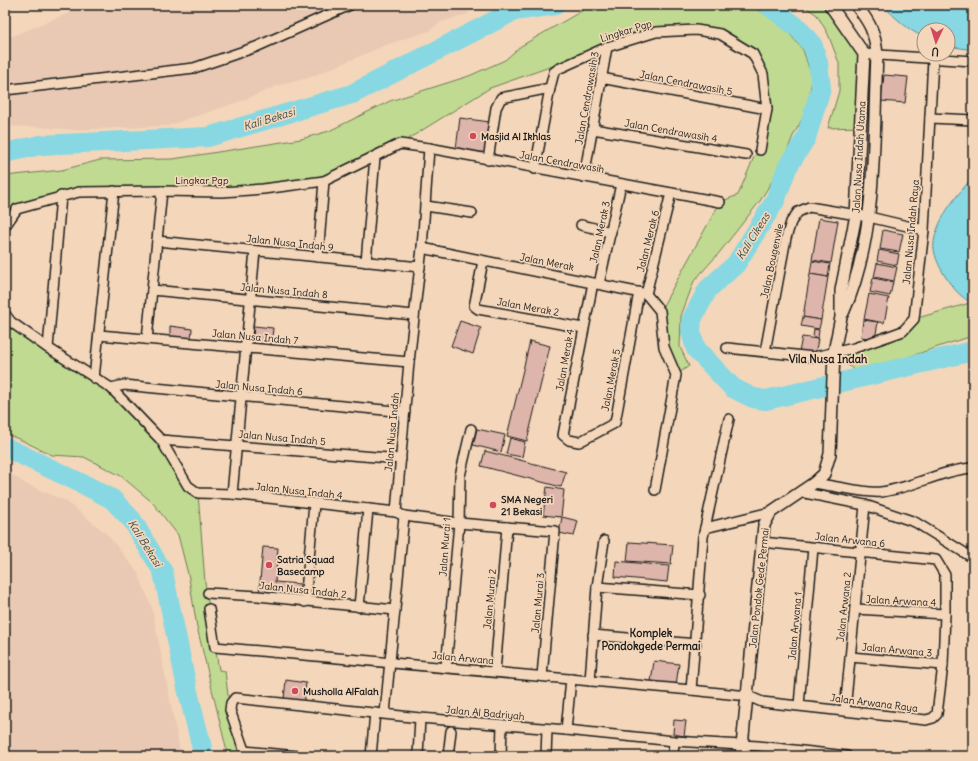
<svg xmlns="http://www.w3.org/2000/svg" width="978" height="761" viewBox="0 0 978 761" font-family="Delius,sans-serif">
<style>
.built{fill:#e9c9b3}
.green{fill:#c0da91;stroke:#6e7b56}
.water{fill:#87d8e2;stroke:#5c8d93}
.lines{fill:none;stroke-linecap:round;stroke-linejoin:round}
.river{stroke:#87d8e2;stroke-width:20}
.building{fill:#deb5ab;stroke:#1c1c1c}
.minor-casing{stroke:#1c1c1c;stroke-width:12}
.tertiary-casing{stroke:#1c1c1c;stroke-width:14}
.minor{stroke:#f4d7ba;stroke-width:9}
.tertiary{stroke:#f4d7ba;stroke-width:11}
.poi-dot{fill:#d1495b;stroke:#f4d7ba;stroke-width:1.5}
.labels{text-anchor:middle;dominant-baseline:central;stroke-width:3.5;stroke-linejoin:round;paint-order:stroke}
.street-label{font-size:10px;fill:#1c1c1c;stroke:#f4d7ba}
.poi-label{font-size:10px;font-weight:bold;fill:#1c1c1c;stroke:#f4d7ba;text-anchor:start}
.water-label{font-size:11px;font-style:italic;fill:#374b4e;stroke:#f4d7ba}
.neighbourhood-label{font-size:11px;font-weight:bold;fill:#1c1c1c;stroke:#f4d7ba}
</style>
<rect width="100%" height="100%" fill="#f4d7ba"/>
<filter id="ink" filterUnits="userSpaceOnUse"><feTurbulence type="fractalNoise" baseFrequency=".025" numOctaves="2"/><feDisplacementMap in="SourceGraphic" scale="8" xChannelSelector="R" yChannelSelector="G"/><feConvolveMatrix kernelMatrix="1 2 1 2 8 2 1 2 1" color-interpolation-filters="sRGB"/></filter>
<g filter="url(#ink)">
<g class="built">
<polygon points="72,5 471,5 468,14 441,22 429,31 386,45 308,78 277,86 244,100 167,126 74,130 41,127 5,126 5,39 69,13"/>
<polygon points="5,470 26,484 66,501 108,535 138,573 152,608 181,756 5,756"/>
</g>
<g class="green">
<polygon points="592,5 735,5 757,9 784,27 803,50 812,77 808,108 793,136 781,166 760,201 719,253 694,281 681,316 680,347 689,366 676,375 668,360 660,311 720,202 738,195 754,157 760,150 767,109 763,74 753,54 720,34 656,32 607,47 490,88 400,144 324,181 263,189 61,196 17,209 5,226 5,176 62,170 100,160 173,159 301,139 329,131 390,101 469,76 505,60 521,46"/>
<polygon points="803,5 830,5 864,54 860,127 828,128 839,91 839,63 828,34 817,15"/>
<path d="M 970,303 L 973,304 L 973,336 C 934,347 896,363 856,372 L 834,352 L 892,335 L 914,319 Z"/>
<polygon points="5,314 111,388 161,440 198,493 205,582 219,670 225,671 230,711 246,756 228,756 197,627 189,578 178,535 152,502 121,476 84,457 52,455 19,439 5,434"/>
</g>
<g class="water">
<path d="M 883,5 L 973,5 L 973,50 L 948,46 L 948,30 L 924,30 L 924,37 C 909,31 894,17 883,5 Z"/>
<path d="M 973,177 L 973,304 C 961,297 953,289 945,276 C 940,268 932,253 934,242 C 938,217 957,195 973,177 Z"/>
</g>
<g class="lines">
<g class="river">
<polyline points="768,5 798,28 813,46 818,63 821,88 806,138 787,168 775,201 736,264 708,289 692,319 691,332 696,349 733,388 753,398 766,400 973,351"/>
<polyline points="5,153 40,145 208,137 352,94 514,11 555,5"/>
<polyline points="5,447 85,485 112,499 132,520 163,572 187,688 204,756"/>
</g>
</g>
<g class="building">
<polygon points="884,75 908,77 905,103 881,101"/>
<polygon points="460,118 490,122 485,154 456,149"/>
<polygon points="819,218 838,221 831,263 812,260"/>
<polygon points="883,230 903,234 899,252 880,249"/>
<polygon points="879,250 899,254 897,265 877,261"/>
<polygon points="812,261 830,264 828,277 810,274"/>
<polygon points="877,263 897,267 894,281 874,277"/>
<polygon points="810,274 828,277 821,320 803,317"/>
<polygon points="873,278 893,282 890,296 870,292"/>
<polygon points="869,294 889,298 884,323 864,319"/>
<polygon points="803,317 821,320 819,329 801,326"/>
<polygon points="863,320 878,322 875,339 861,337"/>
<polygon points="460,321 481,328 473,354 451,346"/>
<polygon points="170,326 192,329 191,339 170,337"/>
<polygon points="254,326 273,328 271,348 252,346"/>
<polygon points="814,329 819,330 818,338 813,337"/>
<polygon points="802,337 818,339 815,355 799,352"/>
<polygon points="530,341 550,346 527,441 507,436"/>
<polygon points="477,429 505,435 501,452 473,445"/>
<polygon points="510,438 525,442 522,457 506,454"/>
<polygon points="485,451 566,472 561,487 481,466"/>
<polygon points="547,487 564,490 561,517 543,515"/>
<polygon points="562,517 578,521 574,536 559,533"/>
<polygon points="629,542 673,545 671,564 627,561"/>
<polygon points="263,547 278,548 275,582 300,584 298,596 259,593"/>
<polygon points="616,561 669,566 667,582 615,577"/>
<polygon points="654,661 679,664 676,685 651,682"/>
<polygon points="286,680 306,683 304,701 284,699"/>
<polygon points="674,720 686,721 684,736 673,734"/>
</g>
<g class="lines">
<defs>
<g id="minor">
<polyline points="864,54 973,61"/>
<polyline points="601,78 767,109"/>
<polyline points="5,90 194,68 256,47 350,5"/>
<polyline points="930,118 973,120"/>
<polyline points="593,129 746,155"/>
<polyline points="488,160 496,108 501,98 550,88 554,72 558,69 607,47 656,32 696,30 720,34 753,54 763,74 767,109 760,150"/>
<polyline points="535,169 550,88"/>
<polyline points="584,177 607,47"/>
<polyline points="426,206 472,213"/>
<polyline points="581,225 611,232"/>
<polyline points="5,226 17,209 79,192 162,191 222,192 263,189 324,181 400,144 429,148 720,202"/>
<polyline points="157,241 420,267"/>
<polyline points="422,248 646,294 660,311 664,347 676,375 655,490"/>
<polyline points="318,257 324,181"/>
<polyline points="483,261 475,302 474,306 478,309 583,328"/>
<polyline points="366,262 375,157"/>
<polyline points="593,283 563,435 569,440 579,442 615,423 639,292"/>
<polyline points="599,284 621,184"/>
<polyline points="152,290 414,315"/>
<polyline points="646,294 671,193"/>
<polyline points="5,314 11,322 48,348 111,388 161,440 188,486 198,493 232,494 396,512"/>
<polyline points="99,335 409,362"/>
<polyline points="147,339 162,191"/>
<polyline points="48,348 61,196"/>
<polyline points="727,348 814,357 854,348 892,335 903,331 914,319 924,230 933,59"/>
<polyline points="765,352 786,238 791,222 798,212 809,207 869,217 924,230"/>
<polyline points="94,378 114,191"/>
<polyline points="111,388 124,385 405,412"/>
<polyline points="161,440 401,459"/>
<path d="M 814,483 C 830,485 867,494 881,492 C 913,488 941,470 973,468"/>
<polyline points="800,492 865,505 915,522 973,558"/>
<polyline points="232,494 255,251"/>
<polyline points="404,516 459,523 555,531 542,676"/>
<polyline points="705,528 771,512"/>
<polyline points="597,587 700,595"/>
<polyline points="208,593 258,596 395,610"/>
<polyline points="305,602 314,504"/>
<polyline points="359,607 368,509"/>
<polyline points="209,609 215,647 691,690 748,696 762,702 926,720 933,718 937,714 943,665 945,614 945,575 936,560 762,542"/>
<polyline points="855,609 945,614"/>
<polyline points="593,635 696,644"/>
<polyline points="850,657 943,665"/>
<polyline points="446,668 459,523 460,476 471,429"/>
<polyline points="495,672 507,527"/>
<polyline points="590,681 597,587 604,541"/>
<polyline points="691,690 703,537 729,419"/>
<polyline points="799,705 813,548"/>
<polyline points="845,710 865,505"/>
<polyline points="385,713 404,516 396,512 409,362 422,248 429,148"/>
<polyline points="566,730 571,679"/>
<polyline points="244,751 298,756"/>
<polyline points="246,756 230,710 231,703 235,698 420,718 566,730 674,741 758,746 847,756"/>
<polyline points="371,756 375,713"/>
<polyline points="418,756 420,718"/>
<polyline points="448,756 451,731"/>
<polyline points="501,756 502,725"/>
<polyline points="546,756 547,729"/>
<polyline points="673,756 674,741"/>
</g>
<g id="tertiary">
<path d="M 843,313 C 878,237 873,138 877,55 C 875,32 870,23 856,5"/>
<polyline points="741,756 764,525 771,512 814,483 824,474 830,454 834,352 841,317 841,290 856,215 864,54 830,5"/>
</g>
</defs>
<use href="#minor" class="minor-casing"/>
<use href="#tertiary" class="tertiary-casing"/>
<use href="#minor" class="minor"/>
<use href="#tertiary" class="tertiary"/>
</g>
</g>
<g class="poi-dot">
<circle cx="473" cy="136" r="4"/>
<circle cx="493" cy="505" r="4"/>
<circle cx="269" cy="565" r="4"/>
<circle cx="295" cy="691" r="4"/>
</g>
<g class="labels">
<g class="street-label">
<text transform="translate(626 31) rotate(-17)">Lingkar Pgp</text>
<text transform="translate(686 83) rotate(11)">Jalan Cendrawasih 5</text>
<text transform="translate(587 98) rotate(-80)">Jalan Cendrawasih 3</text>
<text transform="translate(671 131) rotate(10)">Jalan Cendrawasih 4</text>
<text transform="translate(859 157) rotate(-87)">Jalan Nusa Indah Utama</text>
<text transform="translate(562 162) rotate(10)">Jalan Cendrawasih</text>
<text x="202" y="180">Lingkar Pgp</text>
<text transform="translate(600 232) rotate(-78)">Jalan Merak 3</text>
<text transform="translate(911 232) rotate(-85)">Jalan Nusa Indah Raya</text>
<text transform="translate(648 241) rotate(-76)">Jalan Merak 6</text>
<text transform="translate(290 243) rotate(6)">Jalan Nusa Indah 9</text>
<text transform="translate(772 261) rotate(-78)">Jalan Bougenvile</text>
<text transform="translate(547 262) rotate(11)">Jalan Merak</text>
<text transform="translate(284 291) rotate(5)">Jalan Nusa Indah 8</text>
<text transform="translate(528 307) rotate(10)">Jalan Merak 2</text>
<text transform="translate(255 337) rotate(5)">Jalan Nusa Indah 7</text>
<text transform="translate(565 360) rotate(-80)">Jalan Merak 4</text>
<text transform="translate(611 380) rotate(-79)">Jalan Merak 5</text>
<text transform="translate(259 388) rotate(5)">Jalan Nusa Indah 6</text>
<text transform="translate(392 432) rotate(-85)">Jalan Nusa Indah</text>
<text transform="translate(282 438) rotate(5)">Jalan Nusa Indah 5</text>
<text transform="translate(299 491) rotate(6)">Jalan Nusa Indah 4</text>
<text transform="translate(850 540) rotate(6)">Jalan Arwana 6</text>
<text transform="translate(445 547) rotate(-86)">Jalan Murai 1</text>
<text transform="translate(759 588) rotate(-84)">Jalan Pondok Gede Permai</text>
<text transform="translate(303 590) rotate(6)">Jalan Nusa Indah 2</text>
<text transform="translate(490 599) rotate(-85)">Jalan Murai 2</text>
<text transform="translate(901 601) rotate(3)">Jalan Arwana 4</text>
<text transform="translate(538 603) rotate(-85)">Jalan Murai 3</text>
<text transform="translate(844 607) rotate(-84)">Jalan Arwana 2</text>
<text transform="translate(795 626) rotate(-85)">Jalan Arwana 1</text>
<text transform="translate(897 650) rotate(5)">Jalan Arwana 3</text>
<text transform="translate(463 658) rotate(5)">Jalan Arwana</text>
<text transform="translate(874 703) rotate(7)">Jalan Arwana Raya</text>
<text transform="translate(485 713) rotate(5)">Jalan Al Badriyah</text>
</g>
<g class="poi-label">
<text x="481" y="136">Masjid Al Ikhlas</text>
<text x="501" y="499">SMA Negeri<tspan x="501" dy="12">21 Bekasi</tspan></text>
<text x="277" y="559">Satria Squad<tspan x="277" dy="12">Basecamp</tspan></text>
<text x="303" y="691">Musholla AlFalah</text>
</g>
<g class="water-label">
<text transform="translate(269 119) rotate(-17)">Kali Bekasi</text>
<text transform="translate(753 236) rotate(-58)">Kali Cikeas</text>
<text transform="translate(145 543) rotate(58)">Kali Bekasi</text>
</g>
<g class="neighbourhood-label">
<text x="828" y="359">Vila Nusa Indah</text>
<text x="651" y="633">Komplek<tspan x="651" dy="13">Pondokgede Permai</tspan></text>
</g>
</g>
<rect width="978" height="761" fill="none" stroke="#f4d7ba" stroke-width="20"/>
<rect x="10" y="10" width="958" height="741" fill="none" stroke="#1c1c1c" stroke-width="1.5" filter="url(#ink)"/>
<g transform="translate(936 42) rotate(184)"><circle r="19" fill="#f4d7ba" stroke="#9e8c7b"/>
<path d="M0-3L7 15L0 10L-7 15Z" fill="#d1495b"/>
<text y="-6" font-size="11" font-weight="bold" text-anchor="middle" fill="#1c1c1c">U</text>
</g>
</svg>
